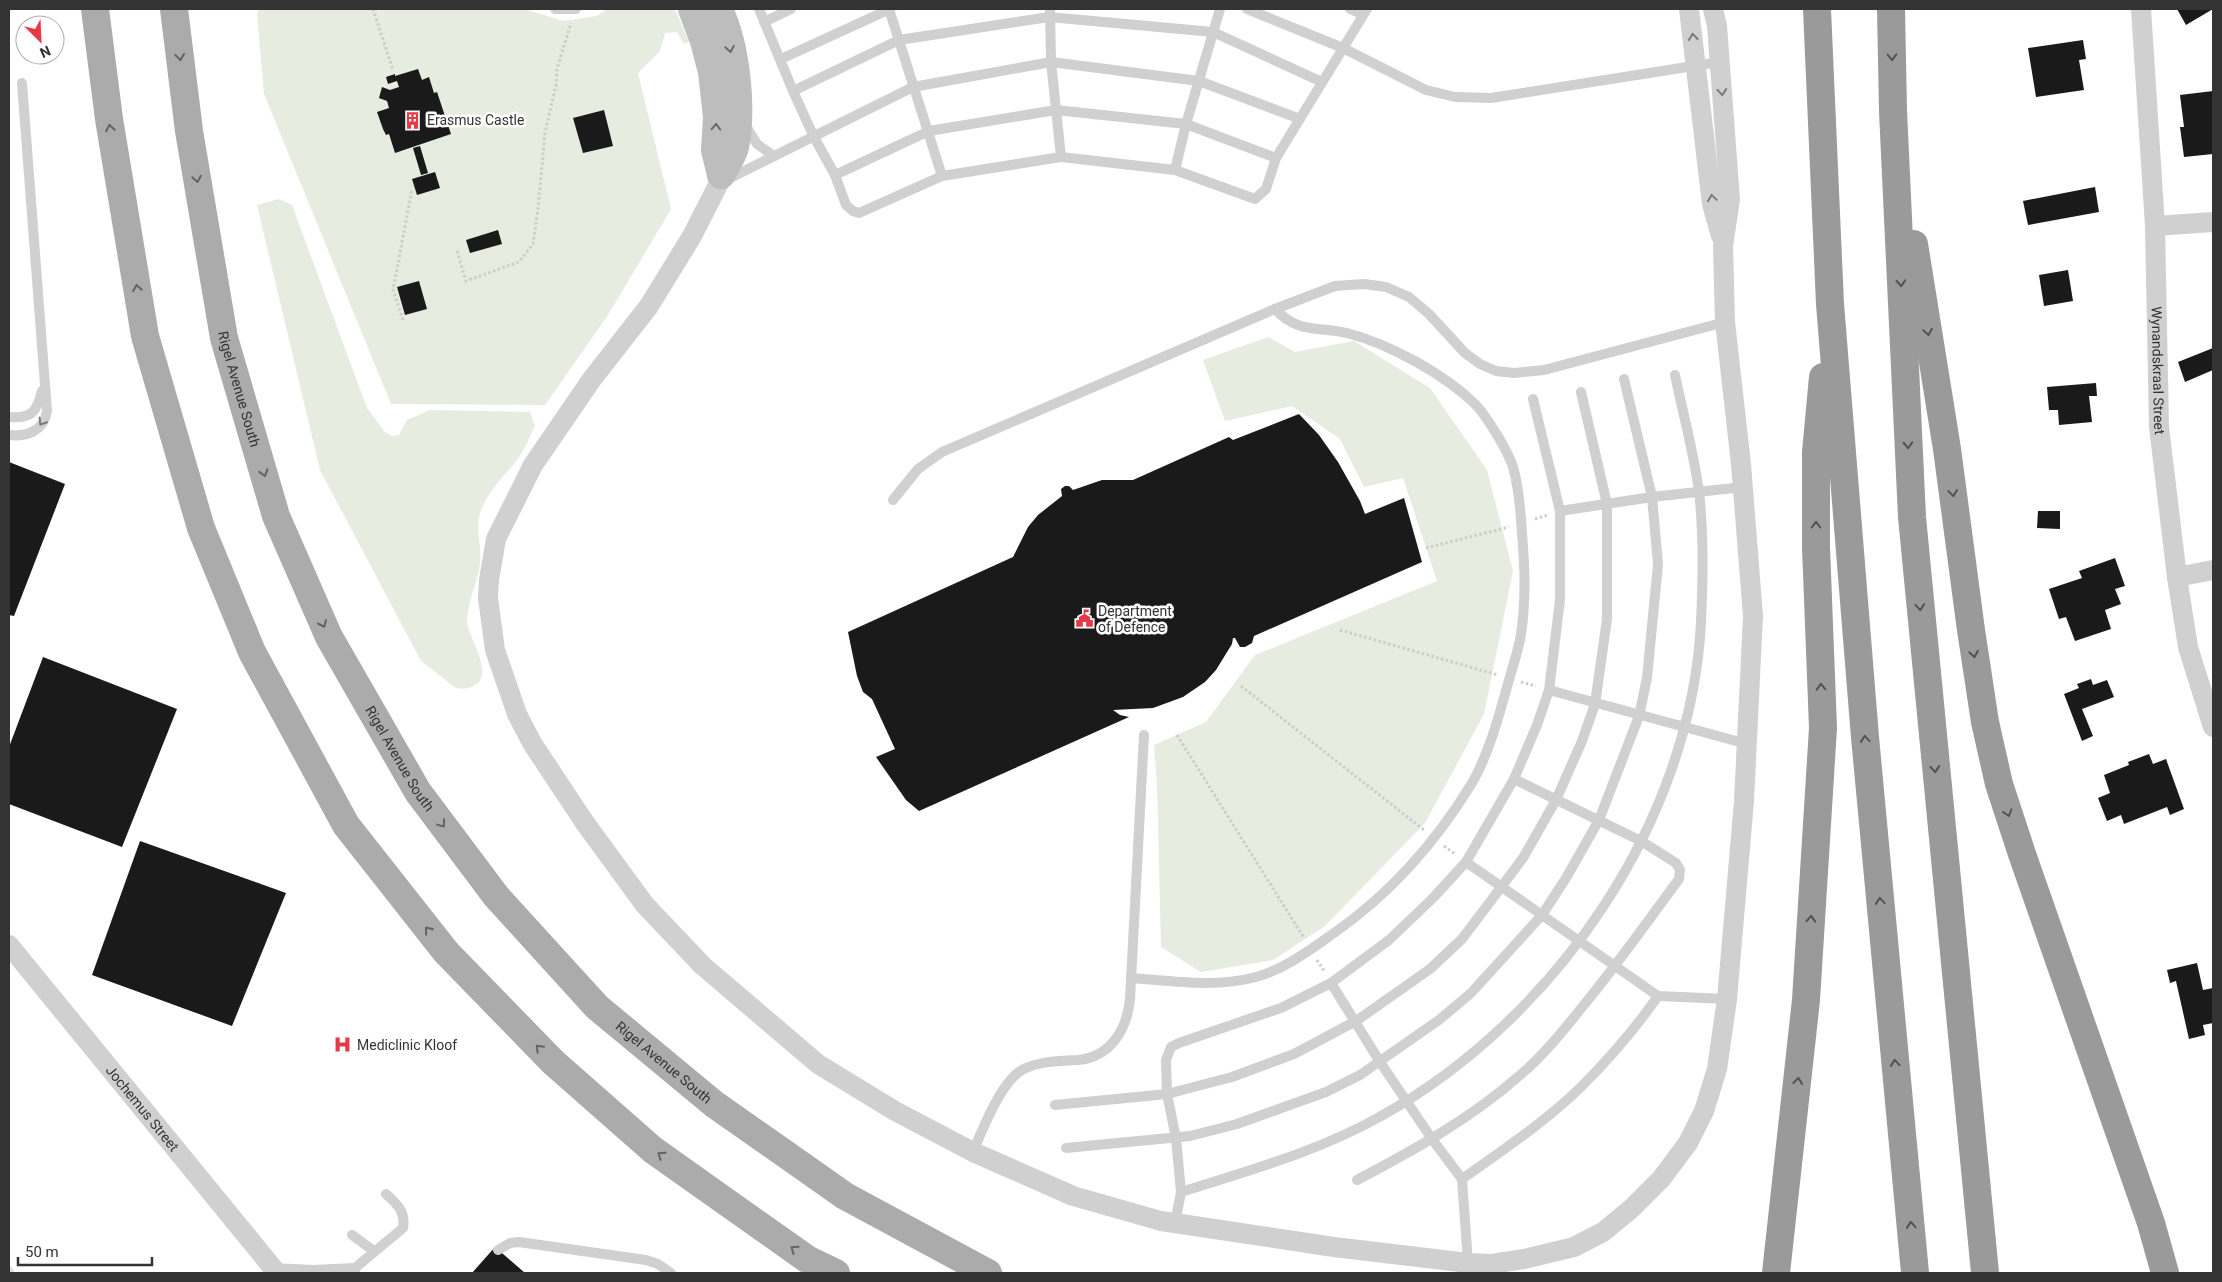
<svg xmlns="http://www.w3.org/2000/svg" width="2222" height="1282" viewBox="0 0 2222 1282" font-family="Roboto,sans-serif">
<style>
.green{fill:#e6ecdf}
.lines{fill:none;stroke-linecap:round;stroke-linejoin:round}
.stream{stroke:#cfe2ee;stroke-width:5.5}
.building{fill:#1a1a1a}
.path{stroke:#cdcdcd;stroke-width:3;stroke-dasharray:2.5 2.5;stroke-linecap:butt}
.lane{stroke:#d0d0d0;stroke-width:10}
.street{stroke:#d0d0d0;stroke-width:20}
.secondary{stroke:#bdbdbd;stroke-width:28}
.primary{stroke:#ababab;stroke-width:28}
.highway{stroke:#9a9a9a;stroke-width:28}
.oneway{stroke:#7a7a7a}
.oneway2{stroke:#6a6a6a}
.oneway3{stroke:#636363}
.oneway4{stroke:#525252}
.labels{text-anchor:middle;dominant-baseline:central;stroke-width:5;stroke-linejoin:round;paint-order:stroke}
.poi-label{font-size:14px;fill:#333;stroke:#fff;text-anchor:start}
.street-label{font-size:14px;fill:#333;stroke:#fff}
</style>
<rect width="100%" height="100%" fill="#fff"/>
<g class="green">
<polygon points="259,9 525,9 563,21 597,16 607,9 675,9 689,42 684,44 677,32 665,33 660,51 638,73 671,209 608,315 545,405 391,404 264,94 257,14"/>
<path d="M 279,199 L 292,205 L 367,408 L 385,432 L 392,436 L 399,435 L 407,420 L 430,410 L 530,412 L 535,426 C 529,437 525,450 517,460 C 503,477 487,492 480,513 C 475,528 482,547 480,563 C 478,582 468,600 467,619 C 466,636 499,678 471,687 C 465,689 462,689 456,688 L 421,661 L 320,470 L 257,205 Z"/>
<polygon points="1268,337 1295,352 1354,341 1430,388 1487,470 1513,571 1484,714 1425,823 1325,926 1273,960 1201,972 1161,947 1157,783 1154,745 1206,722 1255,655 1437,581 1403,478 1364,487 1340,439 1292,406 1225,421 1203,360"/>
</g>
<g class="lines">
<polyline class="stream" points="9,1269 12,1273"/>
</g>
<g class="building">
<polygon points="2177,9 2213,9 2186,25"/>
<polygon points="2083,40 2086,59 2079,60 2084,90 2036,97 2028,48"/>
<polygon points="418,69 422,80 429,77 434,93 437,92 451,134 395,153 389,134 386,135 383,129 377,112 389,108 387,101 379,98 382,87 390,90 399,87 397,81 388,84 386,77 395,74 395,76"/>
<polygon points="2213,91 2213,154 2184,157 2180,127 2184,127 2180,95"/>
<polygon points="604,110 613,146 583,153 573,118"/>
<polygon points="420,146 428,173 421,175 413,148"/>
<polygon points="435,172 440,188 417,195 412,179"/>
<polygon points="2095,187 2099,212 2028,225 2023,201"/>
<polygon points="498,230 502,244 470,253 466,240"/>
<polygon points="2068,270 2073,301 2044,306 2039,275"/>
<polygon points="419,281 427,309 405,315 397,287"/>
<polygon points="2213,348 2213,370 2185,382 2178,362"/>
<polygon points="2096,383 2097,396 2089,396 2092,422 2059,425 2058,410 2049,410 2047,387"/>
<polygon points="1299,414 1319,435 1338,462 1360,501 1365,514 1404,498 1422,562 1254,636 1252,643 1245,647 1240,647 1235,638 1233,638 1232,644 1216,670 1205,682 1183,697 1153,708 1113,710 1120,715 1129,717 919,811 906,800 876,757 895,749 872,699 863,692 857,676 848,632 1013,557 1028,527 1038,515 1062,496 1061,489 1065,486 1069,486 1073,490 1102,480 1133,480 1229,437 1233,440"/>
<polygon points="9,462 65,484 14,616 9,615"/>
<polygon points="2038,511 2060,511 2060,529 2037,528"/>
<polygon points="2115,558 2125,586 2115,589 2121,604 2105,610 2111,629 2075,641 2066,617 2059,619 2049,589 2082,578 2079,571"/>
<polygon points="43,657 177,709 122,847 9,804 9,747"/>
<polygon points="2091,679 2093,685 2107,680 2114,697 2082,709 2093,736 2082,741 2064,694 2079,688 2077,684"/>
<polygon points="2149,754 2153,764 2166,759 2184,809 2170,815 2167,807 2124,824 2121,815 2107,821 2098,798 2110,793 2104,775 2129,765 2128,762"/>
<polygon points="140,841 286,893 232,1026 92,975"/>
<polygon points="2197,963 2203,990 2213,988 2213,1023 2203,1025 2205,1035 2189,1039 2176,981 2170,983 2167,970"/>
<polygon points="495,1247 525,1273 472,1273"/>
</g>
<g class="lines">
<g class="path">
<polyline points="373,9 393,70"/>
<polyline points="457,251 466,281 519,262 533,244 538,209 545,133 556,85 557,69 571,23"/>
<polyline points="403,320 393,290 412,189"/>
<polyline points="1535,519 1548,515"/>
<polyline points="1426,548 1509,527"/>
<polyline points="1340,630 1498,675"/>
<polyline points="1521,682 1536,686"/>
<polyline points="1241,686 1424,830"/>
<polyline points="1177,735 1304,938"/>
<polyline points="1444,846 1455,854"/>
<polyline points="1317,960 1325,972"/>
</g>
<g class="lane">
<polyline points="555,9 576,9"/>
<polyline points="759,9 793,91 814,137 835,175 846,205 853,211 859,213 942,176 1061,157 1175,170 1255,199 1266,189 1276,158 1367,9"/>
<polyline points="889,9 942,176"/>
<polyline points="1050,9 1051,62 1061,157"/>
<polyline points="1247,9 1343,48 1426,90 1455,97 1491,98 1719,62"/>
<polyline points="1350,9 1363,14"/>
<polyline points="764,22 791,9"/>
<polyline points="781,59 890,9"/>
<polyline points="793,91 899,40 1049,17 1213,32 1322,82"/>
<polyline points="744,123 757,144 774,156"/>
<polyline points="1175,170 1186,124 1220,9"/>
<polyline points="835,175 929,131 1056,110 1186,124 1276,158"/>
<polyline points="726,180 913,87 1051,62 1199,81 1300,119"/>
<path d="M 9,417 C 31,419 37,412 42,391"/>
<path d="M 9,435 C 27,437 44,431 47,411 L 22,83"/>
<polyline points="893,500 918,469 942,452 1275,309 1335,286 1364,284 1386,287 1409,297 1429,314 1465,353 1480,364 1496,371 1514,373 1544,370 1725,322"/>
<polyline points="1560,511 1652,497 1743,487"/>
<polyline points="1549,690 1747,744"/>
<polyline points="1466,862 1658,996 1727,999"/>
<path d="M 1131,978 C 1172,981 1216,988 1256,977 C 1285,969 1310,950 1334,933 C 1390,894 1436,842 1472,783 C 1489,754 1500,712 1509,680 C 1513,665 1519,649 1521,634 C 1526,602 1525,567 1522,534 C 1521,516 1518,484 1513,467 C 1510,457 1504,447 1499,438 C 1492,427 1484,413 1475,404 C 1443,373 1389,344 1347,333 C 1318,326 1298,334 1275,309"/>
<polyline points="1331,983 1380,1062 1432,1139 1462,1179 1468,1263"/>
<polyline points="1055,1105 1167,1094 1232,1077 1294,1054 1356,1021 1430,969 1462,939 1502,886 1523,858 1556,800 1582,741 1595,704 1607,619 1607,504 1581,392"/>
<polyline points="1066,1148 1190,1136 1237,1124 1326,1092 1360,1075 1439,1020 1471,993 1542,915 1566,878 1599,820 1639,716 1647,678 1658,564 1652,497 1624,379"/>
<path d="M 973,1152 C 982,1130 1001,1082 1022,1070 C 1039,1061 1059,1061 1078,1060 C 1111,1057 1127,1029 1130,999 L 1144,735"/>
<path d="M 1462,1179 C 1503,1150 1545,1122 1581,1087 C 1609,1059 1635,1029 1658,996"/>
<path d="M 1357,1180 C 1414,1150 1470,1119 1519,1076 C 1543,1056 1563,1031 1583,1006 C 1617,965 1647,922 1679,879 L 1680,870 L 1676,863 L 1641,841 L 1514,779"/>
<path d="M 1181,1192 C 1250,1170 1320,1151 1383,1115 C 1555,1018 1691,823 1701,622 C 1703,580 1704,534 1699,492 C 1694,453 1683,414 1675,375"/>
<polyline points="1175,1223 1181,1192 1176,1138 1167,1094 1166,1060 1171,1047 1179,1043 1281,1008 1331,983 1389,940 1433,898 1466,862 1514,779 1537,725 1549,690 1560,600 1560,511 1533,399"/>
<polyline points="352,1235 374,1251"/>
<polyline points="498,1250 510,1243 519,1242 646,1260 658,1264 671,1273"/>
<polyline points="273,1268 313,1270 355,1268"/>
<path d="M 355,1273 L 355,1268 L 403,1228 C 406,1212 397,1204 386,1194"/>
</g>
<g class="street">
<polyline points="1689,9 1712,204 1721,236"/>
<path id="s1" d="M 2141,9 L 2155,226 L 2159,427 L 2177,577 L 2188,647 L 2213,727"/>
<polyline points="721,175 719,183 692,236 649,306 592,379 533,465 496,539 489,580 488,598 495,650 517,714 532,743 585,823 645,905 703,966 818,1064 895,1111 973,1152 1073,1196 1161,1221 1334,1247 1468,1263 1491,1264 1524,1259 1574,1247 1603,1232 1631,1209 1661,1179 1688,1143 1704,1111 1717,1069 1727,999 1744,801 1753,616 1741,464 1725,322 1723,246 1730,199 1717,26 1713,9"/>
<polyline points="2155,226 2213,222"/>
<polyline points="2177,577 2213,570"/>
<path id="s2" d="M 9,945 L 277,1273"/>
</g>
<g class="secondary">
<polyline points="692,9 704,41 712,72 717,117 715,150 721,175"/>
<path d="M 719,9 C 736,46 743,106 735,147 C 733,156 726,166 721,175"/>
</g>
<g class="primary">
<polyline points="95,9 109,119 145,336 201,528 252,652 346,825 446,952 553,1062 653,1150 807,1259 836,1273"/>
<path id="s3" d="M 174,9 L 189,131 L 224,338 L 276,516 L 329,637 L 418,792 L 496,896 L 597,1007 L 714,1104 L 845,1196 L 988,1273"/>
</g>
<g class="highway">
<polyline points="1817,9 1830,304 1865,737 1915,1273"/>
<polyline points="1891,9 1893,111 1912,517 1985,1273"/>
<polyline points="1914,244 1947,449 1971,630 1985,722 1999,784 2022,854 2151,1223 2165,1273"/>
<polyline points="1776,1273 1806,1000 1823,728 1816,547 1816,452 1823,377"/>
</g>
</g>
<defs><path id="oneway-chevron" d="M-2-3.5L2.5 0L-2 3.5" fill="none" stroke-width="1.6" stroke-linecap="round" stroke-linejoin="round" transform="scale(1.25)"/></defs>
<g class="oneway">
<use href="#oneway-chevron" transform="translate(1693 37) rotate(-96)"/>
<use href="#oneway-chevron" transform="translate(1722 92) rotate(85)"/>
<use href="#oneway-chevron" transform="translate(1712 198) rotate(-98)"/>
<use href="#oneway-chevron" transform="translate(42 422) rotate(122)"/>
</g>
<g class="oneway2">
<use href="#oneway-chevron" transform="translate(730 49) rotate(80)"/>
<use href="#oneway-chevron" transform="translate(716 127) rotate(-87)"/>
</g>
<g class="oneway3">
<use href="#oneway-chevron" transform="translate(180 57) rotate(83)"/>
<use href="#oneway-chevron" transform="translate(110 128) rotate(-99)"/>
<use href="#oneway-chevron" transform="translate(197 179) rotate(80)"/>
<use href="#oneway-chevron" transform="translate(137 288) rotate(-99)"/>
<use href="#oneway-chevron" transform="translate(264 473) rotate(74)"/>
<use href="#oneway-chevron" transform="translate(323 624) rotate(66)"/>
<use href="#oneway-chevron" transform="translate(442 824) rotate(53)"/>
<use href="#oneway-chevron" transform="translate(428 930) rotate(-128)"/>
<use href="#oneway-chevron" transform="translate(539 1048) rotate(-134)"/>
<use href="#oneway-chevron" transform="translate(661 1155) rotate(-145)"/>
<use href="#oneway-chevron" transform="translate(794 1249) rotate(-145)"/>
</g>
<g class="oneway4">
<use href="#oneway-chevron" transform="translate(1892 57) rotate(89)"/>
<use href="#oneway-chevron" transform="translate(1901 283) rotate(87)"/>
<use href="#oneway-chevron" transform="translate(1928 332) rotate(81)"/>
<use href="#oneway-chevron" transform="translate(1908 445) rotate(87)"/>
<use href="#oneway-chevron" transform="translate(1953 493) rotate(83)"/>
<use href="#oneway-chevron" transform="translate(1816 525) rotate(-90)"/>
<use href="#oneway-chevron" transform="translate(1920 607) rotate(85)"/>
<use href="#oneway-chevron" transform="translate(1974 654) rotate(81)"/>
<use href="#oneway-chevron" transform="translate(1821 687) rotate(-92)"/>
<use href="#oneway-chevron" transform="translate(1865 739) rotate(-95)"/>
<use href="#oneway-chevron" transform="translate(1935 769) rotate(85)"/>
<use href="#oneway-chevron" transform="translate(2008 813) rotate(72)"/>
<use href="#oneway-chevron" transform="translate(1880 901) rotate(-95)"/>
<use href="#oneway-chevron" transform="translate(1811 919) rotate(-86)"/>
<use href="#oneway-chevron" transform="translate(1895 1063) rotate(-95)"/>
<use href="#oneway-chevron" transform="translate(1798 1081) rotate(-84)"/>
<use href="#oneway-chevron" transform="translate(1911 1225) rotate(-95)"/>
</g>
<defs>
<symbol id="building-bare" viewBox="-9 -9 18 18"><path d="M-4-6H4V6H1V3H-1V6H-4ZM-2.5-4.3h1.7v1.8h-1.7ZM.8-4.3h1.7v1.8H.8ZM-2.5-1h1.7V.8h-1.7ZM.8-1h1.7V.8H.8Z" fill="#e63946" stroke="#fff" stroke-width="2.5" paint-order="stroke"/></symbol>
<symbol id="civic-bare" viewBox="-9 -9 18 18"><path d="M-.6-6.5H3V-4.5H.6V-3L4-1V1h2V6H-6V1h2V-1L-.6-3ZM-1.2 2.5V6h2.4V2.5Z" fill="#e63946" stroke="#fff" stroke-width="2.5" paint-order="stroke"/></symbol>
<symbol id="hospital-bare" viewBox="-9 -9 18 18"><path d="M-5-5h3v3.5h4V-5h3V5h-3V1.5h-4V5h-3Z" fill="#e63946" stroke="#fff" stroke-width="2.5" paint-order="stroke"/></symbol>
</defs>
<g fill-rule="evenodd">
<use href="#building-bare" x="400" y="108" width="25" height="25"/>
<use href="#civic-bare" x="1072" y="606" width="25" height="25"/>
<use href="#hospital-bare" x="330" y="1032" width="25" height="25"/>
</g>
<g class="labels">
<g class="poi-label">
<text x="427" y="120">Erasmus Castle</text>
<text x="1098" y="611">Department<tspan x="1098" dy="16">of Defence</tspan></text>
<text x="357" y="1045">Mediclinic Kloof</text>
</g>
<g class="street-label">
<text stroke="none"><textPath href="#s1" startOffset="362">Wynandskraal Street</textPath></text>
<text stroke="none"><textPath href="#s3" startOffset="386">Rigel Avenue South</textPath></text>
<text stroke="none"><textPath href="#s3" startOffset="791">Rigel Avenue South</textPath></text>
<text stroke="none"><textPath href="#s3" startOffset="1196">Rigel Avenue South</textPath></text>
<text stroke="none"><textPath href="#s2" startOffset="211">Jochemus Street</textPath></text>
</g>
</g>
<rect width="2222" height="1282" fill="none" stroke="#333333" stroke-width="20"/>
<g transform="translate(40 40) rotate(156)"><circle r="24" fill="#ffffff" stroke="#adadad"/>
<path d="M0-4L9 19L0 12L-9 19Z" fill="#e63946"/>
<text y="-8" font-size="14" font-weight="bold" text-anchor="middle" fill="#333333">N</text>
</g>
<path d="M18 1257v8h134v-8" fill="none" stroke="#333333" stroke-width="2.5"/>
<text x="25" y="1257" font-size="15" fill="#333333" stroke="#ffffff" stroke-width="4" paint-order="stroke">50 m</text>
</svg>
